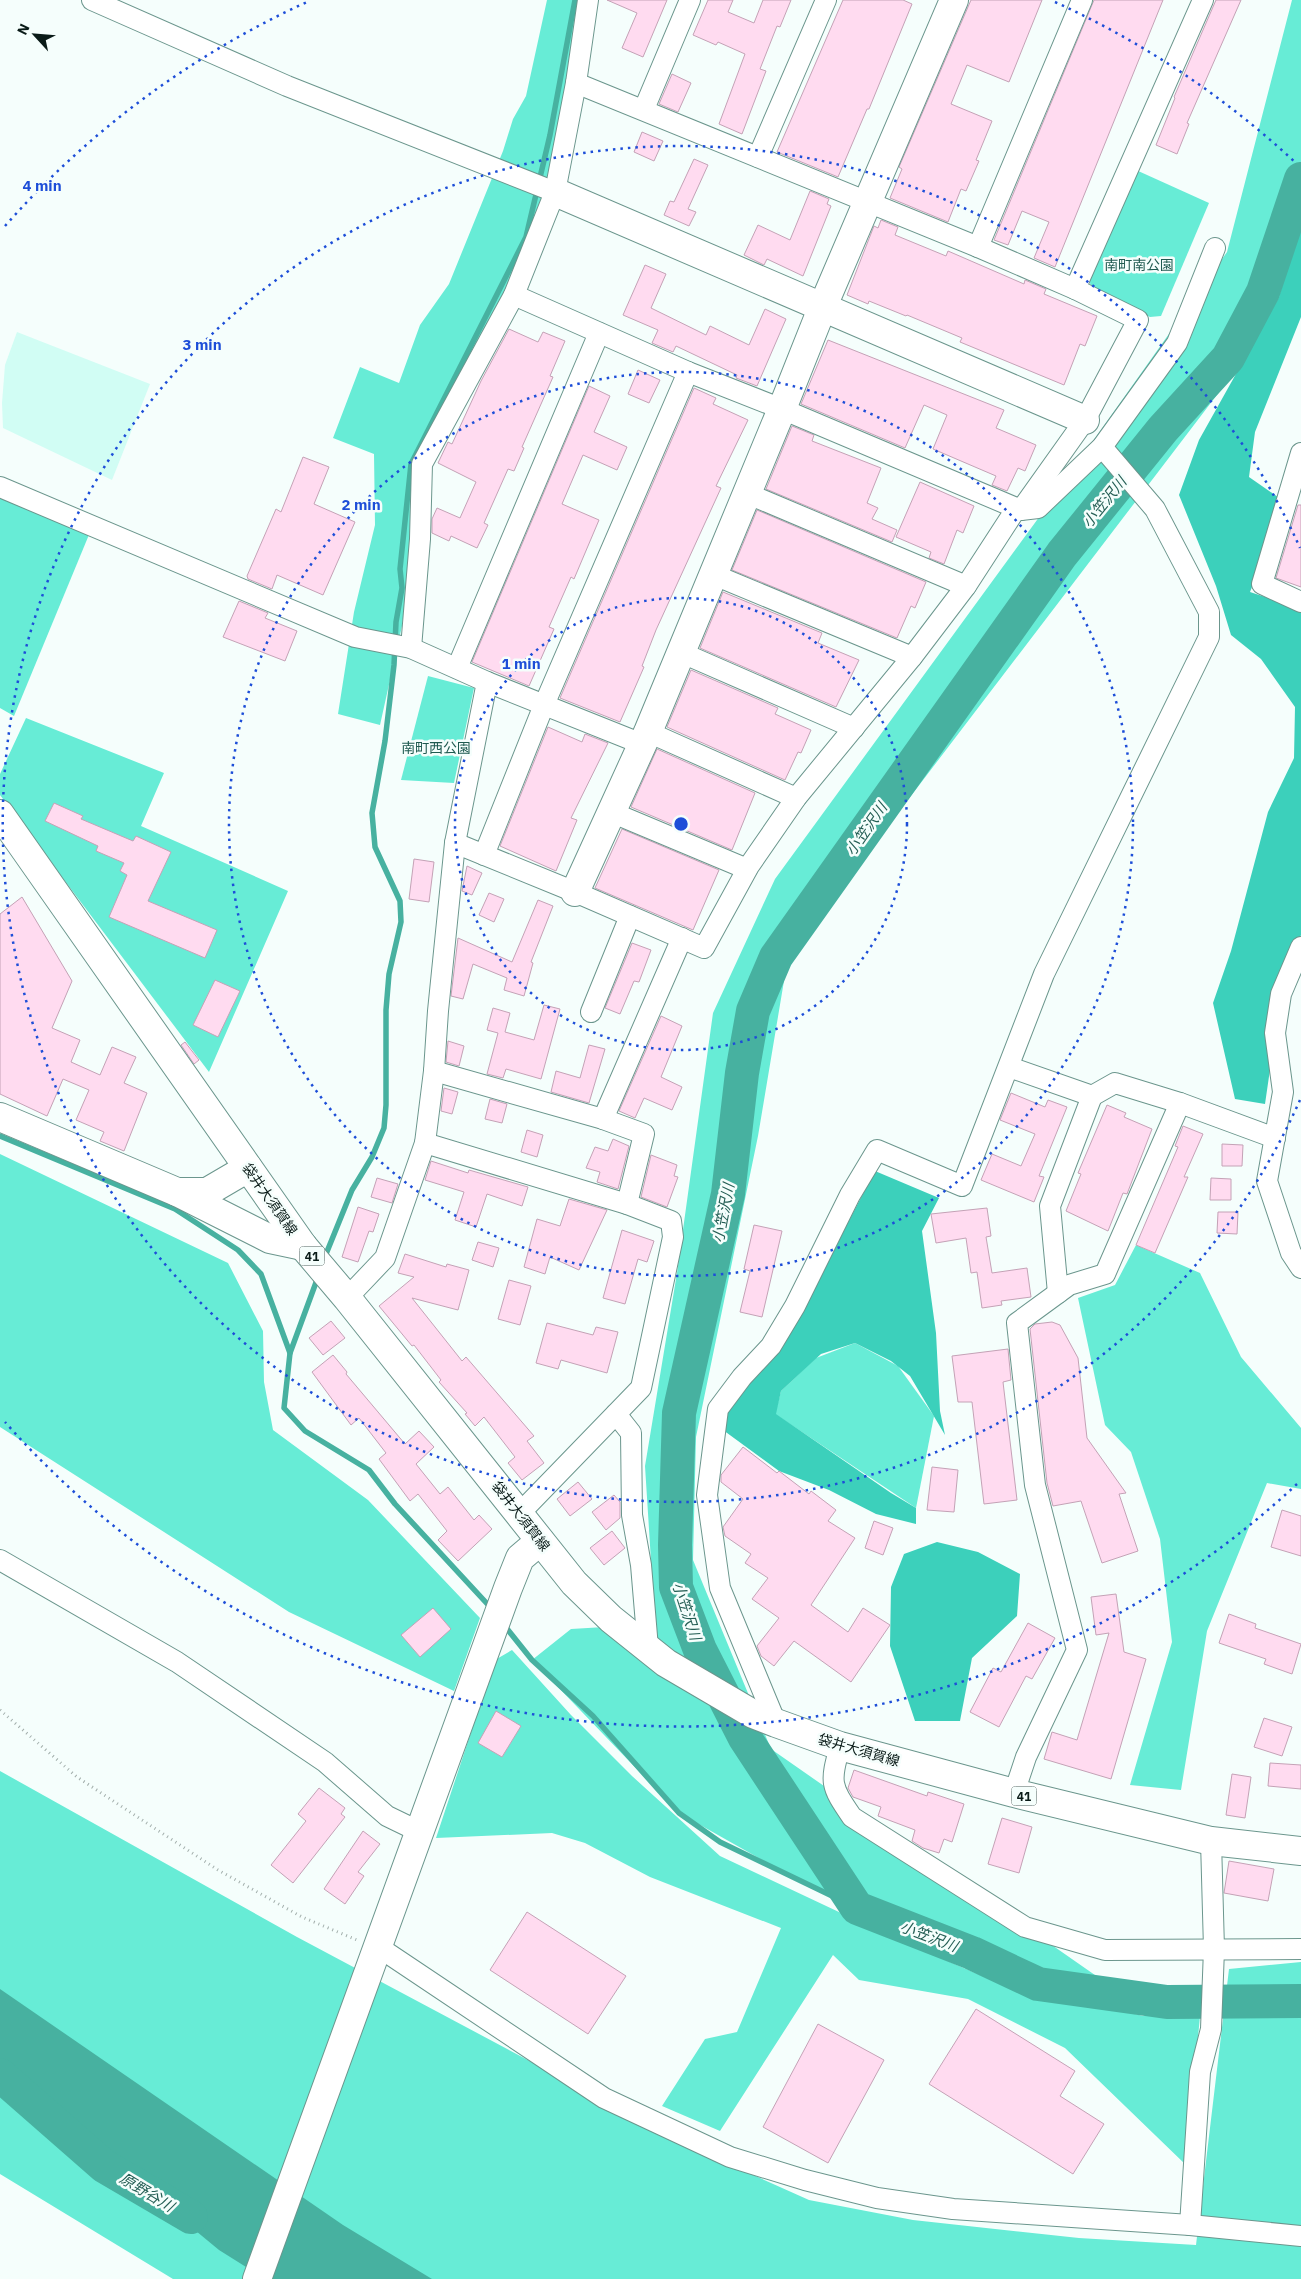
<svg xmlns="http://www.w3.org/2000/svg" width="1301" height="2279" viewBox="0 0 1301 2279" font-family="'IBM Plex Sans','Noto Sans JP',sans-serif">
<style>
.built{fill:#d1fdf4}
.green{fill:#67ecd6}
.forest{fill:#3cd0bb}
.water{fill:#47b1a0}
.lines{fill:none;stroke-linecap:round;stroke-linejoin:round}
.stream{stroke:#47b1a0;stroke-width:5.5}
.river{stroke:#47b1a0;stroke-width:34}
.building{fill:#ffdbf0;stroke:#c4a2b6}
.street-casing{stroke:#6b968d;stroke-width:22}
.secondary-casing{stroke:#6b968d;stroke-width:30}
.primary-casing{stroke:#6b968d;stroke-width:30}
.path{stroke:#a2aeab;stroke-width:3;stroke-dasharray:1 4;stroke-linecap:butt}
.street{stroke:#fff;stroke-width:20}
.secondary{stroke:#fff;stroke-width:28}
.primary{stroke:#fff;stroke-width:28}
.ring{fill:none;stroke:#1d4ed8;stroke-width:2.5;stroke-dasharray:2.5 5}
.labels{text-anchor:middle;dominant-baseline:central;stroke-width:5;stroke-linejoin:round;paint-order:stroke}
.shield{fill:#f5fefc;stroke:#505f5c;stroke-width:1}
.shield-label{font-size:12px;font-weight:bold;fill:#0a1b18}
.park-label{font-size:14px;fill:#1f5a50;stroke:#f5fefc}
.street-label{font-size:14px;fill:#0a1b18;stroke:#f5fefc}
.water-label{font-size:15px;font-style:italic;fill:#255f55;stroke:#f5fefc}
.centre{fill:#1d4ed8;stroke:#f5fefc;stroke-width:2.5}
.ring-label{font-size:15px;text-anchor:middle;font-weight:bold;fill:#1d4ed8;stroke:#f5fefc;stroke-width:5;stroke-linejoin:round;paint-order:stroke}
</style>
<rect width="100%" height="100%" fill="#f5fefc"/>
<polygon class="built" points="17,332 150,384 112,480 3,428 2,403 5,365"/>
<g class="green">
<polygon points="547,0 579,0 555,192 421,483 402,626 380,725 338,714 354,612 375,525 374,454 333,438 360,367 399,383 420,325 449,284 503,151 513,119 526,96"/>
<polygon points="1292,0 1301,0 1301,234 1289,281 1226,383 788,957 758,1136 696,1437 693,1560 771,1749 1125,1996 972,1953 789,1875 679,1813 532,1660 571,1629 655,1624 645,1466 677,1273 713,1013 775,879 1037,520 1227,252"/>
<polygon points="1136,170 1209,203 1161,316 1150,317 1091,287 1089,279"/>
<polygon points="0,487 93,525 14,716 0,708"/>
<polygon points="428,676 474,688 454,783 401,780"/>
<polygon points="26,718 164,773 141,826 288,891 209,1072 0,795 0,774"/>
<polygon points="0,1154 228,1263 263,1331 264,1382 273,1430 368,1500 480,1618 454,1691 289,1612 0,1427"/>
<polygon points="1136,1245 1200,1273 1241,1357 1301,1428 1301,1489 1267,1483 1207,1631 1181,1790 1130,1785 1172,1642 1160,1539 1131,1452 1105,1425 1078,1298 1115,1285"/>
<polygon points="855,1343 898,1366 934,1416 916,1508 775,1414 781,1391 816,1358"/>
<polygon points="512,1650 571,1715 632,1776 720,1856 892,1937 980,1975 1143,2016 1200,2016 1186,2165 1065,2048 968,1999 859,1980 833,1955 720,2131 662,2106 705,2039 737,2032 781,1928 650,1877 585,1843 552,1833 436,1838 495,1660"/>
<polygon points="0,1771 297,1937 693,2148 809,2200 913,2220 1079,2238 1196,2245 1229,1969 1301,1962 1301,2279 173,2279 0,2174"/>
</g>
<g class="forest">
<polygon points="1301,221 1301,317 1255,432 1249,477 1285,502 1250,592 1301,609 1301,935 1281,994 1265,1104 1235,1099 1213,1003 1231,951 1268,812 1294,758 1295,707 1261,659 1231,635 1216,586 1179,495 1199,440 1279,297"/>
<polygon points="875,1171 939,1198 922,1231 936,1333 940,1411 945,1435 910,1376 891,1361 855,1343 821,1354 781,1391 776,1414 891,1493 916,1508 916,1524 876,1514 829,1490 779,1471 723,1430 729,1408 785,1342"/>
<polygon points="937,1542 978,1552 1020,1574 1017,1616 972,1658 960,1721 915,1721 890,1646 891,1587 904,1554"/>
</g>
<polygon class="water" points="0,1989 343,2225 432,2279 265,2279 219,2250 64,2122 0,2066"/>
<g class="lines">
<g class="stream">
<polyline points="0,1136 175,1209 238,1250 261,1274 290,1353"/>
<polyline points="324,1259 352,1190 372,1157 384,1128 386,1105 386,1010 389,974 401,922 400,901 375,847 372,813 385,741 394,665 396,622 402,588 400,569 411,464 526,237 550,135 575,0"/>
<polyline points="318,1277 290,1353 284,1408 305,1431 369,1470 395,1504 492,1609"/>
<polyline points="504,1625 532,1660 593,1716 679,1813 720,1842 857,1908"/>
</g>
<g class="river">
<polyline points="1301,179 1263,292 1228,358 1163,429 1062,554 776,957 753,1011 742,1073 728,1194 679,1413 675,1545 676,1587 700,1650 745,1738 857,1908 972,1953 1038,1984 1167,2002 1301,2001"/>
<polyline points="0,2075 104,2166 191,2217"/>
</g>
</g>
<g class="building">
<polygon points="607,0 667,0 643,57 622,48 637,13"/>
<polygon points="708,0 733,0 728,12 754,23 763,0 791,0 780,27 777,26 760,69 766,71 742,134 719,124 745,54 718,42 716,45 693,35"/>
<polygon points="843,0 903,0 912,4 869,109 867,109 838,177 777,152"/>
<polygon points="971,0 1042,0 1009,82 967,65 951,104 992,121 976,160 979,161 966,191 961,189 948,222 890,198 902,169 899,167"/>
<polygon points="1094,0 1163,0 1055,267 1034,258 1049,222 1022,211 1008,245 994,240"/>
<polygon points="1216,0 1241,0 1187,123 1189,124 1177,154 1156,145 1175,98 1174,97"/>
<polygon points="672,74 691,83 678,112 659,104"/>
<polygon points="642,132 663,141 654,161 634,152"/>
<polygon points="694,159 708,165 688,209 696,212 689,226 664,215 670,201 674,202"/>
<polygon points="810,191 829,199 827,204 831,206 803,276 767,259 764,265 744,255 758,225 790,240"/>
<polygon points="881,220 898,227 895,235 946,256 948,251 1024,284 1025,280 1046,289 1044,294 1097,316 1085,346 1080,344 1064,385 960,342 962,338 907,315 906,316 869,301 868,304 847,295 874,226 878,228"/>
<polygon points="645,265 666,274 651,308 706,335 710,326 749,345 765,309 786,319 757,386 736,378 737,375 676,346 673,352 652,343 658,330 623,315"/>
<polygon points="509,329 538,342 543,332 565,341 550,376 553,377 522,447 524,448 514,471 508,469 484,523 488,525 477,548 451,536 449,541 432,533 432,519 437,508 460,518 476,482 438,463 448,442 452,444 481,381"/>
<polygon points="828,340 1004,410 996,428 1036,445 1025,471 1018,468 1007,491 992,485 996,476 933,449 947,415 924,405 905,448 801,404"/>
<polygon points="638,370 660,380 649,403 628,394"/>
<polygon points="589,386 610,396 594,432 627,447 617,470 583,455 562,504 599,520 574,579 571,577 549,627 554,629 529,686 472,662"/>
<polygon points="694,388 716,398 713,404 748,420 716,486 721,488 656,630 642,666 644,667 620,722 560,698"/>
<polygon points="792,426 814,435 812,441 881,468 867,503 878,508 872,519 897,530 892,542 766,489"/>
<polygon points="303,457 329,467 314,504 355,522 323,595 277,575 272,589 248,579 247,576 276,509 281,512"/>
<polygon points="920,482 974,506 963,533 957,530 944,564 929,558 931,552 896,537"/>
<polygon points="1298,505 1301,505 1301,587 1276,578"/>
<polygon points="757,510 926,582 915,608 911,606 897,638 732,570"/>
<polygon points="723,592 822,633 818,643 859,660 836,707 700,648"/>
<polygon points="239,601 268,613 265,618 297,631 285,661 223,637"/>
<polygon points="691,670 778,708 775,714 811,730 801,753 798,752 785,780 667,727"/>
<polygon points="548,727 582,742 585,734 608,743 571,818 577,820 556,871 500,846"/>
<polygon points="657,749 755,793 732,850 631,807"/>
<polygon points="54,803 83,816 81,819 133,841 136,836 171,852 148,901 217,930 205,958 109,917 127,875 120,871 124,863 96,851 98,846 45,821"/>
<polygon points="622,829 719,870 693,930 595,888"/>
<polygon points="414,859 434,862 429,902 409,899"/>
<polygon points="467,866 482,873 472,895 462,891"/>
<polygon points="489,893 504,899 494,922 479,915"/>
<polygon points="22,897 72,981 52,1028 80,1040 71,1062 100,1075 112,1047 136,1057 124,1083 147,1093 124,1151 100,1141 104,1132 76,1120 89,1090 63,1079 47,1116 0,1094 0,914"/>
<polygon points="538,900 553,906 531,962 533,963 524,996 504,990 507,978 473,964 463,999 451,996 458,938 512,962"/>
<polygon points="632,943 651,950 639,982 634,981 620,1014 605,1008"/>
<polygon points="215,980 240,991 218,1037 193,1025"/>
<polygon points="544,1005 560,1009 541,1079 506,1069 503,1078 487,1074 498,1033 487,1030 493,1008 510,1013 505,1032 534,1040"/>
<polygon points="661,1016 682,1026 661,1077 682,1087 672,1110 644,1098 635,1118 619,1111"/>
<polygon points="448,1041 464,1046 459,1066 446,1062"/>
<polygon points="185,1042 199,1060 194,1064 181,1045"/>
<polygon points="589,1045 605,1049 589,1103 551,1092 556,1071 580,1078"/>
<polygon points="444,1088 458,1092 452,1114 441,1111"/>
<polygon points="1011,1093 1045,1107 1048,1100 1067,1107 1039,1176 1044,1177 1034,1202 981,1180 992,1154 1021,1166 1035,1134 1000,1120"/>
<polygon points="490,1099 507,1104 502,1123 485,1119"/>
<polygon points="1107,1105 1126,1113 1124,1117 1152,1129 1127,1194 1123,1193 1108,1231 1066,1211 1081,1174 1078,1173"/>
<polygon points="1183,1126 1203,1134 1184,1177 1188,1177 1155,1253 1136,1245 1178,1147 1175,1146"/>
<polygon points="527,1130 543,1135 537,1157 521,1152"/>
<polygon points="613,1139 629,1146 618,1189 597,1182 600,1172 586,1168 595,1147 608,1151"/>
<polygon points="1222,1144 1243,1145 1242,1166 1222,1166"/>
<polygon points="651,1155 677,1165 674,1176 678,1177 667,1207 641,1197"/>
<polygon points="431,1161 468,1173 469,1170 528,1187 522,1206 487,1194 476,1227 455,1220 464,1192 425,1180"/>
<polygon points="377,1178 398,1184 392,1203 371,1197"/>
<polygon points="1211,1178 1231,1179 1231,1200 1210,1200"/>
<polygon points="569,1199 607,1210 579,1270 550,1257 545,1274 524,1267 537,1219 560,1226"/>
<polygon points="358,1207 379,1214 373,1232 369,1231 358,1262 342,1257"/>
<polygon points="987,1208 991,1236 986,1237 992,1273 1027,1268 1031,1297 1001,1301 1002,1305 982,1308 977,1272 971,1273 966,1238 936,1243 931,1214"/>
<polygon points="1218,1212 1238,1212 1237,1234 1217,1233"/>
<polygon points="754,1225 782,1231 762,1317 740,1312 750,1271 744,1269"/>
<polygon points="622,1230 654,1241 647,1262 638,1259 625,1304 603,1298"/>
<polygon points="478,1242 499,1248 493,1267 472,1260"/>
<polygon points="405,1254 446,1267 447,1264 469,1270 458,1310 412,1298 462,1361 466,1357 534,1436 527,1441 544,1463 522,1480 508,1463 515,1457 484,1417 475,1426 465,1414 467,1413 439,1382 441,1380 414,1345 412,1346 379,1306 414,1277 398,1273"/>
<polygon points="509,1280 531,1286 520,1325 498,1319"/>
<polygon points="331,1321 345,1338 323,1355 309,1338"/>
<polygon points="1052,1322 1060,1325 1078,1358 1087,1438 1126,1493 1119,1494 1138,1551 1102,1563 1081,1501 1053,1506 1047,1483 1030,1329 1035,1324"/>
<polygon points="547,1323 593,1335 596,1327 618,1332 607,1373 561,1360 558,1369 536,1363"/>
<polygon points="1008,1349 1011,1380 1003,1382 1017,1500 984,1504 972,1402 958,1402 952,1356"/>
<polygon points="333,1355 347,1372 346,1374 405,1444 419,1431 434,1447 416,1464 440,1494 448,1487 474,1520 479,1515 492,1529 458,1561 438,1540 447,1531 418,1494 410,1501 379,1459 386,1453 359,1418 351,1425 312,1372"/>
<polygon points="743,1447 777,1473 779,1471 809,1494 811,1491 836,1510 828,1521 855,1538 811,1605 848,1632 863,1608 890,1625 851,1682 794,1641 774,1666 761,1656 757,1646 779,1618 752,1599 768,1578 745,1563 751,1554 725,1536 723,1527 743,1499 721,1482 721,1475"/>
<polygon points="932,1467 958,1470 954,1512 927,1510"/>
<polygon points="578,1482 592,1499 570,1516 557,1499"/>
<polygon points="614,1495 620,1502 620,1518 606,1530 592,1512"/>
<polygon points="1282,1510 1301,1516 1301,1556 1271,1547"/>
<polygon points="874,1521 893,1528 883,1555 865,1548"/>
<polygon points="612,1531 625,1548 604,1565 590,1548"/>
<polygon points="1116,1594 1124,1652 1146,1659 1111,1779 1044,1759 1052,1732 1077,1740 1109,1633 1096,1635 1091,1597"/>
<polygon points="433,1608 451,1629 420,1657 401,1635"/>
<polygon points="1229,1614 1256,1624 1255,1628 1301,1644 1292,1674 1264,1664 1266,1659 1219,1643"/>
<polygon points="1028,1623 1055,1638 1032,1679 1026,1676 999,1727 970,1712 993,1668 1001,1672"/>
<polygon points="496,1711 521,1726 502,1757 478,1743"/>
<polygon points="1264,1718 1292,1727 1282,1756 1254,1747"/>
<polygon points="1270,1763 1301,1765 1301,1789 1268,1786"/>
<polygon points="854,1770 927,1796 928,1792 964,1804 952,1842 944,1839 939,1853 923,1848 912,1841 915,1830 878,1816 881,1807 853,1797 848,1788"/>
<polygon points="1232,1774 1251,1777 1245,1818 1226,1815"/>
<polygon points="319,1788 345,1808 341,1814 345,1817 293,1883 271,1865 306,1821 298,1814"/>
<polygon points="1002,1818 1032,1827 1019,1873 988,1864"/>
<polygon points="363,1831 380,1844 358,1872 364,1876 345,1904 324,1889"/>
<polygon points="1229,1861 1274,1869 1268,1901 1224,1893"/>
<polygon points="527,1912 626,1976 588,2034 490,1970"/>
<polygon points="976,2009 1075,2071 1060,2096 1104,2124 1073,2174 929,2084"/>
<polygon points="818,2024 884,2060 828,2163 763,2127"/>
</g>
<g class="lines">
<defs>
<g id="street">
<polyline points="92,0 287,86 555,192"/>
<polyline points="576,83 978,247 1075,289 1138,320 1085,420 1021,510"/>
<polyline points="644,109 690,0"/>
<polyline points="758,157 826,0"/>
<polyline points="978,247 1082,0"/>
<polyline points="1075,289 1203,0"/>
<polyline points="514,295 688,372 782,409 1021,510 1038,508 1102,447 1177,343 1215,248"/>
<polyline points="1301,453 1262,584 1301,602"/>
<polyline points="0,487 355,637 411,648 487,682 642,744"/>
<polyline points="746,493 966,586"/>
<polyline points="712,574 912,657"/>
<polyline points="411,648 420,539 422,464 514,295 555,192 576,83 588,0"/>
<polyline points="680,652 854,728"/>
<polyline points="457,668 599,333"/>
<polyline points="648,732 796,798"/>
<polyline points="611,812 747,869"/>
<polyline points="455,843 575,892 704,948 749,866 796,798 912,657 966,586 1016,509"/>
<polyline points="484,855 544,705 688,372"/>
<polyline points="1301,947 1281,994 1275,1033 1283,1092 1267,1181 1291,1253 1301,1268"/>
<polyline points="591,1012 630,916"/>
<polyline points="1009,1067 1092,1096 1115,1083 1180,1103 1275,1138"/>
<polyline points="434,1071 603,1119 644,1134 627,1204"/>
<polyline points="603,1119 682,938"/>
<polyline points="425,1143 627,1204 671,1221 673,1237 641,1388 519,1514"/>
<polyline points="1058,1293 1050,1206 1092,1096"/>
<polyline points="347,1298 385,1258 425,1143 434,1071 438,1011 455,843 487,682"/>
<polyline points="616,1414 631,1433 632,1515 641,1565 648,1648"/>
<polyline points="0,1560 177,1662 325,1762 387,1816 420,1832"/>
<polyline points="776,1723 720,1588 707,1495 718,1409 742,1377 771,1346 795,1306 850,1195 877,1150 962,1186 1044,974 1209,637 1209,612 1155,509 1102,447"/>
<path d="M 840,1746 C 830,1783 830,1785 852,1817 L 1025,1927 L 1105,1950 L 1301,1949"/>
<polyline points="1014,1793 1026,1757 1077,1650 1035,1485 1017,1323 1069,1285 1105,1274 1180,1103"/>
<polyline points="377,1946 604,2098 730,2157 805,2180 877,2198 953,2209 1190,2225 1301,2236"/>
<polyline points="1190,2225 1200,2072 1211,2029 1214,1949 1211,1841"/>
</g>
<g id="secondary">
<polyline points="555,192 1085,420"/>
<polyline points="575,892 648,732 782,409 823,306 954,0"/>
<polyline points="0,1117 177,1192 270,1239 303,1246"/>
<polyline points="177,1192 207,1192 248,1168"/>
<polyline points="257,2279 508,1588 520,1558 540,1541"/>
</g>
<polyline id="primary" points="0,814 303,1246 347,1298 574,1583 611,1619 666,1663 753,1714 776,1723 840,1746 1014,1793 1211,1841 1301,1851"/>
</defs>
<use href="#street" class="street-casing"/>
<use href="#secondary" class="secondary-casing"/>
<use href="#primary" class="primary-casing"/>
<polyline class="path" points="0,1710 77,1777 218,1870 302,1917 357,1940"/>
<use href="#street" class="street"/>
<use href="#secondary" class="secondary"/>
<use href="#primary" class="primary"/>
</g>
<g class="ring">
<circle cx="681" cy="824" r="226"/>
<circle cx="681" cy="824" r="452"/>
<path d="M1300 1100A678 678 0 1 1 1300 548"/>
<path d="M1297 1484A903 903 0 0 1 5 1422M5 226A903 903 0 0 1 307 2M1055 2A903 903 0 0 1 1297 164"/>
</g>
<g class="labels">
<g class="shield">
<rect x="299.5" y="1246.5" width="25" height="19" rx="4"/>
<rect x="1011.5" y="1786.5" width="25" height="19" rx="4"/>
</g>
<g class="shield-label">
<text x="312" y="1256">41</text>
<text x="1024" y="1796">41</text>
</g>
<g class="park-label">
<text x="1139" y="265">南町南公園</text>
<text x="436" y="748">南町西公園</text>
</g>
<g class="street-label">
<text transform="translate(270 1199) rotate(55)">袋井大須賀線</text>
<text transform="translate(521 1516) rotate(52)">袋井大須賀線</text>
<text transform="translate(859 1750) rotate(16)">袋井大須賀線</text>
</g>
<g class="water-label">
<text transform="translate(1104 502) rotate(-51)">小笠沢川</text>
<text transform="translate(866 829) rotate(-55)">小笠沢川</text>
<text transform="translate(723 1213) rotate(-79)">小笠沢川</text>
<text transform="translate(687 1611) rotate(72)">小笠沢川</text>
<text transform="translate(929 1936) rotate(21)">小笠沢川</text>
<text transform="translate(147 2192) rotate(31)">原野谷川</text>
</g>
</g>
<circle cx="681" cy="824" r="8" class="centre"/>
<g class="ring-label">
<text x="42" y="191">4 min</text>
<text x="202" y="350">3 min</text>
<text x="361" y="510">2 min</text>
<text x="521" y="669">1 min</text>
</g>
<g transform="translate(35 35) rotate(296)" stroke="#f5fefc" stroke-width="4" paint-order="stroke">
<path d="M0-4L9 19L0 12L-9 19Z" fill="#0a1b18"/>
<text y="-8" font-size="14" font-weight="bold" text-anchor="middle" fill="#0a1b18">N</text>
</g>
</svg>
